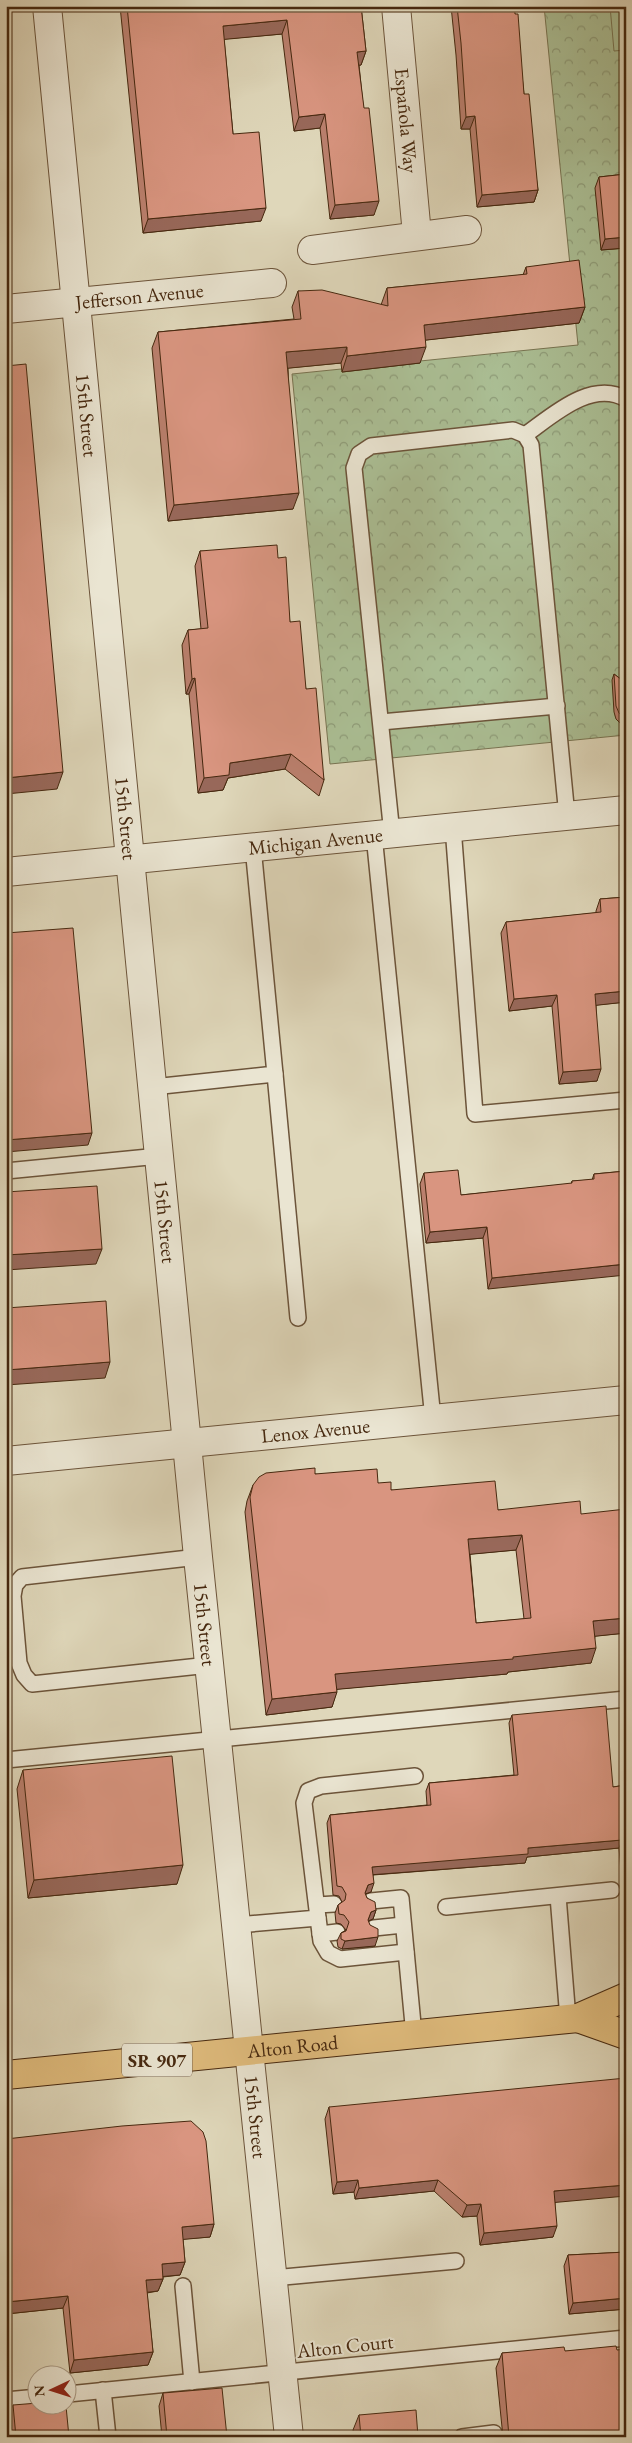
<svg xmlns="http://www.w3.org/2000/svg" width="632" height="2443" viewBox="0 0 632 2443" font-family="'EB Garamond',serif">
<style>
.forest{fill:url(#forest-crowns);stroke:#787452}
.pitch{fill:#abbf95;stroke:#787452}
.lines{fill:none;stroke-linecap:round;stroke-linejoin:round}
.service-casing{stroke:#6c543a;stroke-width:18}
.minor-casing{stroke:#6c543a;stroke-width:30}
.trunk-casing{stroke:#46280f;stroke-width:30}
.service{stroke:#eae5d2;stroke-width:15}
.minor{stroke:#eae5d2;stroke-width:28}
.trunk{stroke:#e0bc7d;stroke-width:28}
.wall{fill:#bb806e;stroke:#46280f;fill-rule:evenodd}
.shaded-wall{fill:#98685a;stroke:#46280f}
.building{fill:#d99580;stroke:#46280f;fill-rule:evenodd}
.labels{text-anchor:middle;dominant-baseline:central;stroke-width:4;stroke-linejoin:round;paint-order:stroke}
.shield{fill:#eae5d2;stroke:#77614a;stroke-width:1}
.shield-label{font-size:19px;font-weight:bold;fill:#46280f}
.street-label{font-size:20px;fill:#46280f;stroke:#eae5d2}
</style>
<defs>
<pattern id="forest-crowns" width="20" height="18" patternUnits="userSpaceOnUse" patternTransform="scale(1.25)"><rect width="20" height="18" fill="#abbf95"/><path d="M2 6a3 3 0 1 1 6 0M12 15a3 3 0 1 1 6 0" fill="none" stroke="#8d9b78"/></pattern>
</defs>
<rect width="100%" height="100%" fill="#dfd7ba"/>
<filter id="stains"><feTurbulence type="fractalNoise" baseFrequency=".004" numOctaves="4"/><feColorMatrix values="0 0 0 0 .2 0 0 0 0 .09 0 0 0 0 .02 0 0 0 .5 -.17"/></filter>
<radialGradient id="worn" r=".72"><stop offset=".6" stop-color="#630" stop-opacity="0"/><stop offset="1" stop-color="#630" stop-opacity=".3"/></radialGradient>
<polygon class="forest" points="544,6 626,6 626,735 330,764 292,374 578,345"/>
<polygon class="pitch" points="610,6 626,6 626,50 614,51"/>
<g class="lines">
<defs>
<g id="service">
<path d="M 525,435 C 552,416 591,379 626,399"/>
<polyline points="381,722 557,706"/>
<polyline points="453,827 475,1114 626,1100"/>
<polyline points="392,834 354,468 359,454 371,446 513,430 525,435 531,445 567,816"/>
<polyline points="374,835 433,1419"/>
<polyline points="275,1074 298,1318"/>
<polyline points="153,1087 275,1074 253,847"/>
<polyline points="6,1171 159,1156"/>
<polyline points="198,1557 22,1577 15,1585 13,1596 19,1663 24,1675 32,1684 209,1665"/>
<polyline points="6,1760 626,1699"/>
<polyline points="558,1896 568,2019"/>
<polyline points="371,1901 401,1898 414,2035"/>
<polyline points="317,1905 334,1904"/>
<polyline points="446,1907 612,1890"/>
<polyline points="318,1918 321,1941 328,1953 340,1959 406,1952"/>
<polyline points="237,1925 318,1918 304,1803 308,1791 321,1786 415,1776"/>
<polyline points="374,1928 403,1925"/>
<polyline points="320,1934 337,1932"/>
<polyline points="273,2278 456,2261"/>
<polyline points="183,2286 192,2382"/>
<polyline points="103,2390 108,2437"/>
<polyline points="68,2394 626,2338"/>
<polyline points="6,2400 38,2397"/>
<polyline points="462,2437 494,2433"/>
</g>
<g id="minor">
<path id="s1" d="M 47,6 L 198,1557 L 289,2437"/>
<path id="s2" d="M 396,6 L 417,235"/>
<polyline points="312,250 467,230"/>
<path id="s3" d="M 6,309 L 272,283"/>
<path id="s4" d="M 6,872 L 626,810"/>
<path id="s5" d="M 6,1461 L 626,1400"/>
</g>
<g id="trunk">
<polyline points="578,2018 626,2035"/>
<path id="s6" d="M 6,2075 L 578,2018 L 626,1997"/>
</g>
</defs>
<use href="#service" class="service-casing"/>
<use href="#minor" class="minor-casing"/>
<use href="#trunk" class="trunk-casing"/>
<use href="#service" class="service"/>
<use href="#minor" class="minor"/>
<use href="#trunk" class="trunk"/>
</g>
<g class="wall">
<polygon points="120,6 361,6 366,51 361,65 359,65 374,215 330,219 320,128 294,131 282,34 224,39 233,134 261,221 143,233"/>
<polygon points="451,6 514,6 524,94 538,190 534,202 477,207 470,129 461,129 456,55"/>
<polygon points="626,174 626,248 601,250 595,188 599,177"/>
<polygon points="526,267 585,307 579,323 425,340 420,363 342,372 341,363 288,368 293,509 168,521 152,348 158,332 294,319 292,307 298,291 381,305 387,288 523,275"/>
<polygon points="200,551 278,558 290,622 306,689 324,780 319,796 285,769 228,778 223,790 198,793 189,694 186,694 182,645 188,630 201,629 195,566"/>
<polygon points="614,674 626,683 626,727 624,727 616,719 614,712 612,680"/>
<polygon points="626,897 626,1002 596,1005 597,1081 559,1084 552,1006 509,1011 501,933 506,922 596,913 596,911 600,899"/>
<polygon points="626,1171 488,1289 483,1238 426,1243 420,1184 424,1173 461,1195 571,1184 572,1181 592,1180 594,1174"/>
<path d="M 315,1474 L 378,1483 L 391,1490 L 498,1510 L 581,1514 L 626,1633 L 595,1636 L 591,1663 L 508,1672 L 507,1674 L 337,1689 L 332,1707 L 266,1715 L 245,1512 L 247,1501 L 253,1485 ZM 516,1550 L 524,1619 L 476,1623 L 470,1554 Z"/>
<polygon points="512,1715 613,1787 626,1785 626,1931 619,1848 527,1857 525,1863 373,1875 371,1892 365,1894 367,1898 376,1910 373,1919 368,1921 375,1946 342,1949 338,1947 337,1941 341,1933 346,1930 341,1924 336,1923 335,1913 338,1905 342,1902 339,1896 333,1895 327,1823 330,1815 427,1805 426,1791 429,1783 514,1775 509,1723"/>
<polygon points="23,1770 177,1884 28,1898 17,1789"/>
<polygon points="329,2107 555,2202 553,2237 480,2245 477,2216 462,2217 434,2191 355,2199 354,2192 333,2194 325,2119"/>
<polygon points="214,2224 210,2237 183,2239 185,2262 180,2275 163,2277 163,2279 158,2291 147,2293 153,2352 148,2365 70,2373 63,2308 6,2314"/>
<polygon points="626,2252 626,2309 569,2314 564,2266 568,2255"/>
<polygon points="617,2350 626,2437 503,2437 496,2368 502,2353"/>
<polygon points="163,2393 227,2437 162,2437 159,2406"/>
<polygon points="13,2405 69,2437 10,2437 8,2418"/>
<polygon points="359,2415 418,2437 354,2437 353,2430"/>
</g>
<g class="shaded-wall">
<polygon points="287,20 282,34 218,40 223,26"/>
<polygon points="366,51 361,65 352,66 357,52"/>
<polygon points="325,114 320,128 294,131 299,117"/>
<polygon points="475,116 470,129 461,129 466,117"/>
<polygon points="538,190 534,202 477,207 482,195"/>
<polygon points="379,201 374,215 330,219 335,205"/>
<polygon points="266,208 261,221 143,233 148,219"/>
<polygon points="626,237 626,248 601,250 605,239"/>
<polygon points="585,307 579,323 418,341 424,325"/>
<polygon points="347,347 341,363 280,369 286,352"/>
<polygon points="426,347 420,363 342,372 347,356"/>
<polygon points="299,493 293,509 168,521 174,505"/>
<polygon points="195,678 189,694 186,694 192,679"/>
<polygon points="291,754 285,769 228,778 223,790 198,793 204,778 230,763"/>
<polygon points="63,772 57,789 6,794 6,778"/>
<polygon points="626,991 626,1002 590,1006 595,994"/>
<polygon points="557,995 552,1006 509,1011 514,999"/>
<polygon points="601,1069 597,1081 559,1084 563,1072"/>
<polygon points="92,1133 88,1145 6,1152 6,1140"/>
<polygon points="487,1227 483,1238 426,1243 430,1232"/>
<polygon points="102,1249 96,1264 6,1270 6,1255"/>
<polygon points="626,1264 626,1275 488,1289 492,1278"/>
<polygon points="110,1362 105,1378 6,1385 6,1370"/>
<polygon points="522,1535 516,1550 463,1555 468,1539"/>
<polygon points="626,1618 626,1633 588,1637 593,1621"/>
<polygon points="596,1648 591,1663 508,1672 507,1674 330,1690 335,1674"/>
<polygon points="337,1692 332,1707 266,1715 272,1699"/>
<polygon points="622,1840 619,1848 527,1857 525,1863 369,1875 372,1867 528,1848"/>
<polygon points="183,1865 177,1884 28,1898 34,1880"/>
<polygon points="374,1883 371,1892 365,1894 362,1901 368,1885"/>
<polygon points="376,1910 373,1919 368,1921 365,1928 371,1912"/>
<polygon points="378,1937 375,1946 342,1949 345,1941"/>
<polygon points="358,2180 354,2192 333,2194 337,2182"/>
<polygon points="438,2180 434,2191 355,2199 359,2188"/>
<polygon points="626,2185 626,2196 549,2203 554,2191"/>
<polygon points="481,2204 477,2216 462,2217 467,2205"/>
<polygon points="214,2224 210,2237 177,2240 182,2227"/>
<polygon points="557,2226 553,2237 480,2245 484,2233"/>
<polygon points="185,2262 180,2275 157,2277 162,2264"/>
<polygon points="163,2279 158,2291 141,2293 146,2280"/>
<polygon points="68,2296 63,2308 6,2314 6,2302"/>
<polygon points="626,2298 626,2309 569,2314 573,2303"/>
<polygon points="153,2352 148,2365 70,2373 74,2360"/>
</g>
<g class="building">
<polygon points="127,6 361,6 366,51 357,52 364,108 369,108 379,201 335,205 325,114 299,117 287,20 223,26 233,134 259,132 266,208 148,219"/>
<polygon points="457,6 514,6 515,14 518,14 524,94 529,94 538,190 482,195 475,116 466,117 461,43"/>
<polygon points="626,174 626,237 605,239 599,177"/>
<polygon points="579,260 585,307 424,325 426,347 347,356 347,347 286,352 299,493 174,505 158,332 301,319 298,291 322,290 388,306 387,288 527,274 526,267"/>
<polygon points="26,364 63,772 6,778 6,366"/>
<polygon points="277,545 278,558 286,557 290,622 300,621 306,689 316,688 324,780 291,754 230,763 229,775 204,778 195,678 192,679 188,630 208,628 200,551"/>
<polygon points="614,674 626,683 626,720 619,713 616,706"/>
<polygon points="626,897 626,991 595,994 601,1069 563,1072 557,995 514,999 506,922 601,912 600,899"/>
<polygon points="73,928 92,1133 6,1140 6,933"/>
<polygon points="458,1170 461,1195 572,1183 572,1181 594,1179 594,1174 626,1171 626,1264 492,1278 487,1227 430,1232 424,1173"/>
<polygon points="97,1186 102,1249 6,1255 6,1192"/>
<polygon points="106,1301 110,1362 6,1370 6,1308"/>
<path d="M 315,1468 L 315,1474 L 377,1469 L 378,1483 L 391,1482 L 391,1490 L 495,1481 L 498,1510 L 580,1501 L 581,1514 L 626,1509 L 626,1618 L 593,1621 L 596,1648 L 513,1657 L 513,1659 L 335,1674 L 337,1692 L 272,1699 L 250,1497 L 253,1485 L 259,1477 L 266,1473 ZM 522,1535 L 531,1618 L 476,1623 L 468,1539 Z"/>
<polygon points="606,1706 613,1787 626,1785 626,1886 622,1840 528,1848 528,1854 372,1867 374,1883 368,1885 365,1893 367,1898 375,1902 376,1910 371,1912 368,1920 370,1925 378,1929 378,1937 345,1941 341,1939 341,1933 346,1931 349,1922 344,1915 339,1914 338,1905 345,1900 346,1894 342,1887 337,1886 330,1815 431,1805 429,1783 518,1775 512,1715"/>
<polygon points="172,1756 183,1865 34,1880 23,1770"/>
<polygon points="626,2078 626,2185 554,2191 557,2226 484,2233 481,2204 467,2205 438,2180 359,2188 358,2180 337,2182 329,2107"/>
<polygon points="191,2121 203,2132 206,2141 214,2224 182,2227 185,2262 162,2264 163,2279 146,2280 153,2352 74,2360 68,2296 6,2302 6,2139 122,2126"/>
<polygon points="626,2252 626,2298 573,2303 568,2255"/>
<polygon points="616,2346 617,2350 626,2349 626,2437 509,2437 502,2353 564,2347 565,2351"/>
<polygon points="222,2388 227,2437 167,2437 163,2393"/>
<polygon points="38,2403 38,2406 66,2406 69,2437 16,2437 13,2405"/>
<polygon points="416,2410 418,2437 361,2437 359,2415"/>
</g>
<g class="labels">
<rect class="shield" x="122" y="2043.5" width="70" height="33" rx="4"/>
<g class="shield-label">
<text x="157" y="2060">SR 907</text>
</g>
<g class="street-label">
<text stroke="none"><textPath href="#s2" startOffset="115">Española Way</textPath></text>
<text stroke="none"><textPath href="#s3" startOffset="134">Jefferson Avenue</textPath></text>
<text stroke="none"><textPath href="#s1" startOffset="411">15th Street</textPath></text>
<text stroke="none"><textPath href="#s1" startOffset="816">15th Street</textPath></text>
<text stroke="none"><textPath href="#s4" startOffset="311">Michigan Avenue</textPath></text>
<text stroke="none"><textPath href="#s1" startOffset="1221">15th Street</textPath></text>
<text stroke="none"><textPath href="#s5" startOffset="311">Lenox Avenue</textPath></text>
<text stroke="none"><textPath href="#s1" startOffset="1626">15th Street</textPath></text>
<text stroke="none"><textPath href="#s6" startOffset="288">Alton Road</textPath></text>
<text stroke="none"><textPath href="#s1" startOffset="2121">15th Street</textPath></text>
<text transform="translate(345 2346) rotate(-6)">Alton Court</text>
</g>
</g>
<rect width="632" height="2443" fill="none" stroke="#dfd7ba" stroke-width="25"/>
<rect x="8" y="8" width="617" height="2428" fill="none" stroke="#46280f" stroke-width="2.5"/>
<rect x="12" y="12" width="607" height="2418" fill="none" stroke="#46280f"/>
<g transform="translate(52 2390) rotate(266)"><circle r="24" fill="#eae5d2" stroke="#a89984"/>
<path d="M0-4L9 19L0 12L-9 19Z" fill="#8f2418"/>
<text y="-8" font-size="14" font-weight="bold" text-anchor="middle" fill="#46280f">N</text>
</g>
<rect width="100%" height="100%" filter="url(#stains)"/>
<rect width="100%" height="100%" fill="url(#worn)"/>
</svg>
